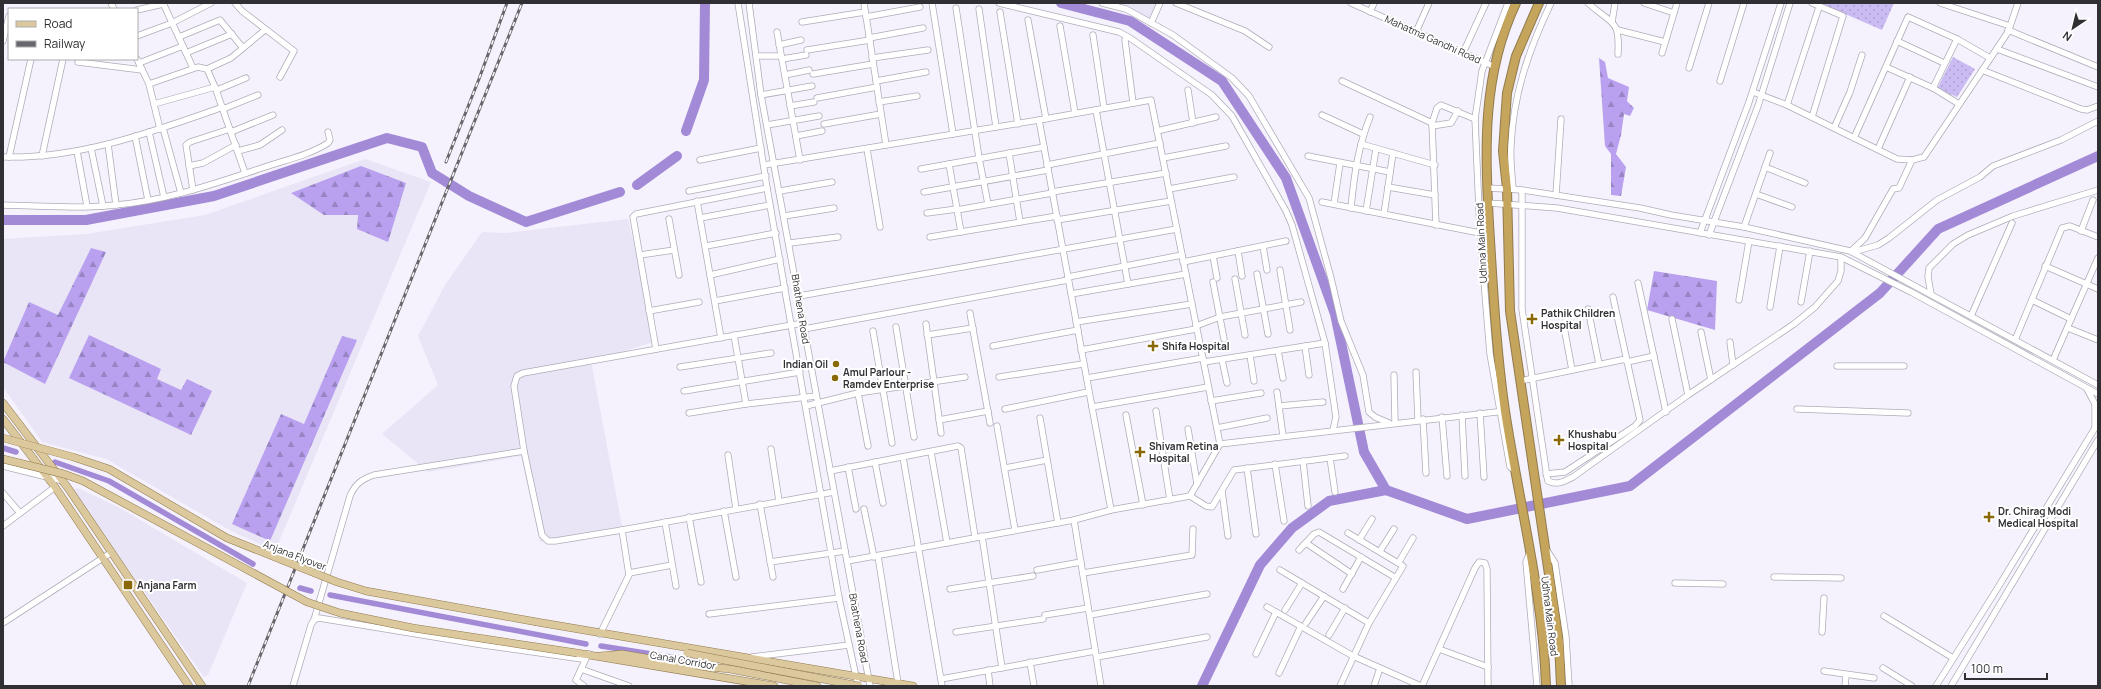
<svg xmlns="http://www.w3.org/2000/svg" width="2101" height="689" viewBox="0 0 2101 689" font-family="Manrope,sans-serif">
<style>
.built{fill:#e9e5f7}
.grass{fill:url(#grass-dots)}
.forest{fill:url(#forest-firs)}
.lines{fill:none;stroke-linecap:round;stroke-linejoin:round}
.canal{stroke:#a28ad7;stroke-width:5.5}
.river{stroke:#a28ad7;stroke-width:10}
.minor-casing{stroke:#afacb7;stroke-width:7}
.major-casing{stroke:#917b4e;stroke-width:8}
.highway-casing{stroke:#917b4e;stroke-width:10}
.minor{stroke:#fff;stroke-width:5.5}
.major{stroke:#dcc89d;stroke-width:7}
.highway{stroke:#c5a45c;stroke-width:8}
.rail-casing{stroke:#69676d;stroke-width:3}
.rail{stroke:#fff;stroke-width:1.5;stroke-dasharray:4.5;stroke-linecap:butt}
.major-bridge-casing{stroke:#917b4e;stroke-width:8;stroke-linecap:butt}
.major-bridge{stroke:#dcc89d;stroke-width:7}
.poi-dot{fill:#8a6807;stroke:#fff;stroke-width:1.5}
.labels{text-anchor:middle;dominant-baseline:central;stroke-width:4;stroke-linejoin:round;paint-order:stroke}
.street-label{font-size:10px;fill:#302f33;stroke:#fff}
.poi-label{font-size:10px;font-weight:bold;fill:#302f33;stroke:#fff;text-anchor:start}
</style>
<defs>
<pattern id="grass-dots" width="8" height="8" patternUnits="userSpaceOnUse"><rect width="8" height="8" fill="#cbbbf3"/><path d="M2 2h.1M6 6h.1" fill="none" stroke="#afa1d1" stroke-width="1.8" stroke-linecap="round"/></pattern>
<pattern id="forest-firs" width="22" height="20" patternUnits="userSpaceOnUse"><rect width="22" height="20" fill="#b9a1f0"/><path d="M5 1l3.5 6h-7zM16 11l3.5 6h-7z" fill="#9784c3"/></pattern>
</defs>
<rect width="100%" height="100%" fill="#f5f2fd"/>
<g class="built">
<polygon points="1109,3 1157,3 1149,19"/>
<polygon points="365,159 431,182 275,551 231,531 106,459 42,442 3,387 3,239 86,234 205,215"/>
<polygon points="628,219 657,341 591,361 622,526 540,542 521,456 428,472 382,434 438,385 418,336 445,285 482,232 505,233"/>
<polygon points="78,488 118,507 247,583 208,675 204,677 73,490"/>
</g>
<g class="grass">
<polygon points="1820,3 1894,3 1882,30"/>
<polygon points="1953,57 1975,69 1957,97 1937,89"/>
</g>
<g class="forest">
<polygon points="1599,58 1605,62 1608,78 1629,87 1627,101 1634,108 1630,116 1624,114 1621,135 1616,154 1626,167 1621,196 1611,195 1611,154 1605,146"/>
<polygon points="361,166 406,183 388,242 357,229 358,215 324,215 291,193"/>
<polygon points="91,248 106,252 45,384 3,362 29,302 58,315"/>
<polygon points="1654,271 1717,281 1715,330 1647,310"/>
<polygon points="89,335 161,369 157,379 181,390 187,379 212,391 191,435 69,378"/>
<polygon points="342,336 357,340 270,541 232,524 281,414 304,424"/>
</g>
<g class="lines">
<g class="canal">
<polyline points="3,448 16,452"/>
<polyline points="55,462 109,481 253,564"/>
<polyline points="300,588 311,591"/>
<polyline points="330,595 586,644"/>
<polyline points="601,646 715,664"/>
<polyline points="763,672 798,678"/>
</g>
<g class="river">
<polyline points="1061,3 1130,21 1222,81 1286,178 1335,314 1364,452 1386,490 1467,519 1630,486 1880,293 1938,229 2098,156"/>
<polyline points="686,131 704,80 705,3"/>
<polyline points="637,185 677,156"/>
<polyline points="3,220 86,220 214,196 387,138 422,147 432,173 469,196 526,222 620,192"/>
<polyline points="1202,686 1260,565 1292,528 1329,501 1386,490"/>
</g>
<defs>
<g id="minor">
<polyline points="111,3 114,9"/>
<polyline points="163,3 193,68"/>
<polyline points="235,3 242,11 294,51 280,77"/>
<polyline points="738,3 767,188 839,598 858,686"/>
<polyline points="749,3 761,95 870,686"/>
<polyline points="864,3 886,145"/>
<polyline points="932,3 953,134"/>
<polyline points="999,3 1119,32 1130,38 1212,95 1232,116 1286,211 1292,225 1325,343 1336,417 1333,430"/>
<polyline points="1102,3 1126,9 1173,35 1232,78 1249,96 1309,198 1331,278 1341,321 1363,375 1369,412 1375,417 1389,423"/>
<polyline points="1176,3 1245,31 1269,47"/>
<polyline points="1351,3 1493,66"/>
<polyline points="1508,3 1482,71 1475,119 1480,233 1490,354 1510,467 1516,471"/>
<path d="M 1588,3 C 1612,25 1620,18 1618,54"/>
<polyline points="1644,3 1674,13"/>
<polyline points="1812,3 1843,16 1812,117"/>
<polyline points="1940,3 2010,26"/>
<polyline points="956,8 979,158 988,204"/>
<polyline points="979,9 996,127"/>
<polyline points="137,10 163,4"/>
<polyline points="1000,12 1018,124"/>
<polyline points="1370,12 1374,3"/>
<polyline points="866,17 920,7"/>
<polyline points="1028,20 1046,119"/>
<polyline points="802,22 865,12"/>
<polyline points="1612,22 1615,3"/>
<polyline points="1151,23 1160,3"/>
<polyline points="1060,26 1075,113"/>
<polyline points="1618,30 1665,42"/>
<polyline points="2008,30 2098,67"/>
<polyline points="777,32 800,160"/>
<polyline points="1416,32 1429,3"/>
<polyline points="1093,35 1104,108"/>
<polyline points="137,36 172,23 211,3"/>
<polyline points="179,37 220,20 243,48"/>
<polyline points="869,38 923,28"/>
<polyline points="1125,40 1133,103"/>
<polyline points="3,41 9,16"/>
<polyline points="1897,41 1944,63"/>
<polyline points="779,45 801,40"/>
<polyline points="1997,49 2098,87"/>
<polyline points="807,50 870,40"/>
<polyline points="186,53 232,34"/>
<polyline points="1463,53 1486,3"/>
<polyline points="1662,53 1677,3"/>
<polyline points="757,56 781,56"/>
<polyline points="872,58 928,50"/>
<polyline points="137,59 149,84 160,129"/>
<polyline points="782,59 806,55"/>
<polyline points="78,62 142,70"/>
<polyline points="139,63 183,46"/>
<polyline points="1886,67 1933,88 1959,104"/>
<polyline points="1689,68 1709,3"/>
<polyline points="207,69 231,58 265,30"/>
<polyline points="1982,70 2081,109 2087,110 2098,106"/>
<polyline points="813,74 873,64"/>
<polyline points="785,75 809,70"/>
<polyline points="876,81 926,72"/>
<polyline points="1342,81 1432,123"/>
<polyline points="1720,81 1744,3"/>
<polyline points="149,84 198,67 207,69 215,87 245,173"/>
<polyline points="1933,88 1957,39"/>
<polyline points="217,90 246,78"/>
<polyline points="1188,90 1193,123"/>
<polyline points="1753,92 1787,105 1897,159 1912,160 1924,157 2008,32 2018,3"/>
<polyline points="761,95 812,86"/>
<polyline points="817,98 877,87"/>
<polyline points="879,102 917,96"/>
<polyline points="154,104 215,87"/>
<polyline points="1787,105 1819,7"/>
<polyline points="790,106 814,102"/>
<polyline points="223,109 258,95"/>
<polyline points="1096,110 1128,284"/>
<polyline points="1322,115 1363,134"/>
<polyline points="1039,120 1111,510"/>
<polyline points="824,124 881,114"/>
<polyline points="767,125 819,116"/>
<polyline points="1432,126 1451,123 1458,111"/>
<polyline points="163,128 181,193"/>
<polyline points="1834,128 1850,92 1862,55"/>
<polyline points="1157,131 1216,117"/>
<polyline points="149,132 164,197"/>
<polyline points="231,132 273,115"/>
<polyline points="135,136 148,200"/>
<polyline points="796,136 822,131"/>
<polyline points="1854,138 1908,17 1957,39 1990,58"/>
<polyline points="108,144 116,205"/>
<polyline points="1361,144 1435,165"/>
<polyline points="91,148 103,206"/>
<polyline points="867,149 880,227"/>
<polyline points="1878,149 1910,77"/>
<polyline points="77,151 87,206"/>
<polyline points="238,151 260,145 282,130"/>
<polyline points="1009,153 1020,222"/>
<polyline points="42,156 63,59"/>
<polyline points="1308,156 1390,172"/>
<path d="M 3,157 C 79,159 152,132 223,107"/>
<polyline points="9,157 31,59"/>
<polyline points="1163,158 1226,146"/>
<polyline points="700,160 761,148"/>
<polyline points="949,164 961,232"/>
<polyline points="764,165 1039,120 1151,100 1220,444"/>
<polyline points="1047,165 1160,143"/>
<polyline points="189,166 203,163 236,145"/>
<polyline points="1765,167 1805,183"/>
<polyline points="921,169 1044,147"/>
<polyline points="1388,187 1435,195"/>
<polyline points="1488,188 1522,190 1640,208 1671,215 1744,227 1850,251 2098,385"/>
<polyline points="1169,189 1234,177"/>
<path d="M 1513,189 C 1512,175 1510,160 1511,146 C 1513,95 1529,49 1551,3"/>
<polyline points="193,190 186,145 190,142 230,129"/>
<path d="M 1522,190 L 1522,309 L 1547,477 L 1548,481 C 1557,486 1565,481 1573,477 L 1688,395 L 1794,324 L 1815,307 L 1838,281 L 1841,271 L 1841,257"/>
<polyline points="689,191 766,176"/>
<polyline points="780,191 832,182"/>
<polyline points="924,192 1048,170"/>
<polyline points="1052,192 1166,173"/>
<polyline points="1756,194 1792,207"/>
<polyline points="1556,195 1561,119"/>
<polyline points="697,201 721,338"/>
<polyline points="1322,202 1480,233"/>
<polyline points="1488,203 1557,208 1841,257 1911,292 2098,394"/>
<polyline points="1334,204 1340,163"/>
<path d="M 3,205 C 40,206 78,209 115,205 C 165,201 213,184 259,169 C 281,161 308,156 328,143 L 330,140 L 328,132"/>
<path d="M 1351,208 C 1354,176 1358,147 1370,117"/>
<polyline points="957,210 1052,193"/>
<polyline points="1366,211 1376,149"/>
<polyline points="927,213 957,209"/>
<polyline points="1384,214 1393,153"/>
<polyline points="784,216 834,208"/>
<polyline points="700,218 770,205"/>
<polyline points="669,219 679,275"/>
<polyline points="1057,220 1171,201"/>
<polyline points="1436,225 1432,123 1437,108 1441,105 1475,119"/>
<polyline points="1744,227 1770,153"/>
<polyline points="2081,231 2093,200"/>
<polyline points="1700,233 1749,102 1781,3"/>
<polyline points="1709,235 1758,106 1790,3"/>
<polyline points="930,237 1057,216"/>
<polyline points="790,243 838,237"/>
<polyline points="706,246 776,233"/>
<polyline points="1263,246 1267,270"/>
<polyline points="1852,250 1865,238 1893,189 1899,188 1912,160"/>
<polyline points="1238,251 1242,276"/>
<polyline points="1853,252 1878,245 1889,238 1937,200 1980,177 1993,166 2061,140 2098,121"/>
<polyline points="640,255 674,250"/>
<polyline points="1213,256 1217,278"/>
<polyline points="1183,262 1286,241"/>
<polyline points="2045,266 2098,289"/>
<polyline points="1280,270 1290,330"/>
<polyline points="1257,274 1268,334"/>
<polyline points="710,275 780,259"/>
<polyline points="1068,277 1182,255"/>
<polyline points="1235,279 1245,335"/>
<polyline points="1213,282 1224,339"/>
<polyline points="1638,283 1666,412"/>
<polyline points="1071,294 1186,274"/>
<polyline points="1931,294 1928,277 1929,268 1953,244 1968,235 2013,216 2098,190"/>
<polyline points="799,296 1177,229"/>
<polyline points="1739,300 1749,241"/>
<polyline points="2032,300 2071,319"/>
<polyline points="715,301 785,288"/>
<polyline points="1801,302 1810,251"/>
<polyline points="1770,307 1780,246"/>
<polyline points="1588,309 1599,364"/>
<polyline points="649,311 699,302"/>
<polyline points="970,313 990,423"/>
<polyline points="1971,316 2012,223"/>
<polyline points="1672,319 1688,395"/>
<polyline points="1076,322 1192,304"/>
<polyline points="926,324 941,433"/>
<polyline points="1196,326 1220,317 1301,302"/>
<polyline points="896,327 914,437"/>
<polyline points="1564,327 1572,370"/>
<polyline points="2068,328 2098,340"/>
<polyline points="804,329 1068,280"/>
<polyline points="873,331 892,443"/>
<polyline points="1701,332 1711,380"/>
<polyline points="734,335 746,404"/>
<polyline points="927,335 973,328"/>
<polyline points="2015,340 2062,228 2070,226 2098,237"/>
<polyline points="1730,342 1733,365"/>
<polyline points="993,346 1078,330"/>
<polyline points="1305,346 1309,375"/>
<polyline points="656,349 633,217 636,214 767,188"/>
<polyline points="1081,350 1196,329"/>
<polyline points="1278,351 1283,378"/>
<polyline points="1250,355 1254,381"/>
<polyline points="1222,360 1227,383"/>
<polyline points="2053,360 2098,258"/>
<polyline points="1204,362 1325,343"/>
<polyline points="1627,362 1654,356"/>
<polyline points="1837,366 1904,366"/>
<polyline points="680,367 771,353"/>
<polyline points="1416,372 1418,420"/>
<polyline points="1394,375 1395,422"/>
<polyline points="999,377 1083,364"/>
<polyline points="1087,378 1203,358"/>
<polyline points="1520,381 1626,359"/>
<polyline points="2087,389 2095,404 2095,426"/>
<polyline points="684,391 800,372"/>
<polyline points="1277,392 1283,436"/>
<polyline points="858,393 868,446"/>
<polyline points="1211,401 1261,393"/>
<polyline points="806,406 858,393 965,377"/>
<polyline points="1279,406 1323,402"/>
<polyline points="1092,407 1208,387"/>
<polyline points="1005,409 1088,392"/>
<polyline points="1797,409 1908,413"/>
<polyline points="1156,411 1170,500"/>
<polyline points="689,413 746,404 816,396"/>
<polyline points="1480,413 1484,477"/>
<polyline points="1126,415 1143,505"/>
<polyline points="1462,415 1465,476"/>
<polyline points="1442,417 1447,476"/>
<polyline points="1040,418 1058,523"/>
<polyline points="1423,419 1426,473"/>
<polyline points="939,420 988,411"/>
<polyline points="997,426 1015,530"/>
<polyline points="1217,428 1267,418"/>
<polyline points="1188,429 1197,484"/>
<polyline points="771,449 779,501"/>
<polyline points="931,452 947,543"/>
<polyline points="728,455 736,509"/>
<polyline points="903,457 942,686"/>
<polyline points="1330,458 1335,492"/>
<polyline points="1303,461 1308,506"/>
<polyline points="875,462 883,503"/>
<polyline points="1275,464 1284,521"/>
<polyline points="3,466 63,481"/>
<polyline points="848,467 856,509"/>
<polyline points="1005,468 1047,460"/>
<polyline points="1247,468 1256,534"/>
<polyline points="830,471 958,446 961,448 975,537"/>
<polyline points="1546,474 1565,472 1635,426 1640,420 1613,297"/>
<polyline points="1222,491 1228,536"/>
<polyline points="3,493 20,513"/>
<polyline points="1190,496 1206,506 1212,507 1234,470 1345,456"/>
<polyline points="760,504 773,577"/>
<polyline points="864,509 874,557"/>
<polyline points="724,511 736,577"/>
<polyline points="689,517 701,582"/>
<polyline points="1074,520 1101,686"/>
<polyline points="665,522 676,586"/>
<polyline points="3,526 55,487"/>
<polyline points="622,530 555,541 548,541 542,535 524,451 514,386 517,376 523,373 803,323"/>
<polyline points="982,536 1002,668"/>
<polyline points="1359,540 1372,519"/>
<polyline points="1306,543 1352,574"/>
<polyline points="1546,549 1555,563 1566,637 1569,686"/>
<polyline points="1299,550 1314,534 1319,532 1396,578"/>
<polyline points="1380,551 1394,529"/>
<polyline points="1530,552 1526,562 1537,686"/>
<polyline points="878,556 898,683"/>
<polyline points="847,561 1074,520 1111,510 1190,496 1220,444 1505,411"/>
<polyline points="770,562 845,551"/>
<polyline points="1399,562 1413,538"/>
<polyline points="1037,570 1081,562"/>
<polyline points="1280,570 1369,623"/>
<polyline points="629,573 672,565"/>
<polyline points="1083,573 1192,555 1193,529"/>
<polyline points="1774,577 1841,578"/>
<polyline points="1675,583 1723,584"/>
<polyline points="950,589 1033,576"/>
<polyline points="1343,589 1361,557"/>
<polyline points="1267,607 1353,656 1421,686"/>
<polyline points="1285,610 1302,583"/>
<polyline points="709,614 839,598"/>
<polyline points="1045,615 1088,608"/>
<polyline points="1090,615 1207,594"/>
<polyline points="1884,616 1953,658"/>
<path d="M 314,620 L 350,496 C 355,484 362,479 374,475 L 524,451"/>
<polyline points="3,623 112,552"/>
<polyline points="1306,623 1324,596"/>
<polyline points="956,632 1043,619"/>
<polyline points="1822,632 1824,598"/>
<polyline points="600,634 629,575 622,530 834,492"/>
<polyline points="1329,635 1345,608"/>
<polyline points="1439,649 1488,667"/>
<polyline points="1256,654 1276,612"/>
<polyline points="752,657 849,645"/>
<polyline points="1097,657 1207,637"/>
<polyline points="1030,662 1034,686"/>
<polyline points="1883,668 1912,686"/>
<polyline points="581,669 629,686"/>
<polyline points="988,670 990,686"/>
<polyline points="1824,671 1874,678"/>
<polyline points="1279,673 1301,626"/>
<polyline points="941,679 1095,651"/>
<polyline points="293,686 311,625 314,620 319,618 483,645 582,659 589,654"/>
<polyline points="584,686 576,680 588,654"/>
<polyline points="1340,686 1369,623 1403,566 1348,533"/>
<polyline points="1374,686 1380,668"/>
<polyline points="1422,686 1475,568 1479,562 1485,563 1487,569 1488,686"/>
<polyline points="1845,686 1846,675"/>
<polyline points="1936,686 1997,589 2098,423"/>
<polyline points="1951,686 2098,440"/>
</g>
<g id="major">
<polyline points="3,403 68,488 202,686"/>
<polyline points="3,419 55,487 189,686"/>
<polyline points="537,622 913,686"/>
<polyline points="577,653 774,686"/>
<polyline points="600,656 622,654 687,665 730,669 817,686"/>
</g>
<g id="highway">
<path d="M 1516,3 C 1482,75 1485,147 1489,224 C 1493,287 1496,349 1505,411 C 1519,503 1543,593 1546,686"/>
<polyline points="1539,3 1516,56 1507,93 1503,151 1507,189 1510,311 1559,642 1561,686"/>
</g>
</defs>
<use href="#minor" class="minor-casing"/>
<use href="#major" class="major-casing"/>
<use href="#highway" class="highway-casing"/>
<use href="#minor" class="minor"/>
<use href="#major" class="major"/>
<use href="#highway" class="highway"/>
<defs>
<g id="rail">
<polyline points="446,162 479,79 507,3"/>
<polyline points="248,686 522,3"/>
</g>
</defs>
<use href="#rail" class="rail-casing"/>
<use href="#rail" class="rail"/>
<defs>
<g id="major-bridge">
<polyline points="3,438 73,457 109,469 227,538 337,582 366,591 537,622"/>
<polyline points="3,459 64,474 83,481 307,602 340,613 413,628 577,653"/>
<polyline points="687,653 859,686"/>
</g>
</defs>
<use href="#major-bridge" class="major-bridge-casing"/>
<use href="#major-bridge" class="major-bridge"/>
</g>
<g class="poi-dot">
<path d="M1530 313h4v4h4v4h-4v4h-4v-4h-4v-4h4z"/>
<path d="M1151 340h4v4h4v4h-4v4h-4v-4h-4v-4h4z"/>
<circle cx="836" cy="364" r="4"/>
<circle cx="835" cy="378" r="4"/>
<path d="M1557 434h4v4h4v4h-4v4h-4v-4h-4v-4h4z"/>
<path d="M1138 446h4v4h4v4h-4v4h-4v-4h-4v-4h4z"/>
<path d="M1987 511h4v4h4v4h-4v4h-4v-4h-4v-4h4z"/>
<rect x="123" y="580" width="10" height="10" rx="2"/>
</g>
<g class="labels">
<g class="street-label">
<text transform="translate(1433 39) rotate(24)">Mahatma Gandhi Road</text>
<text transform="translate(1481 243) rotate(-93)">Udhna Main Road</text>
<text transform="translate(801 309) rotate(81)">Bhathena Road</text>
<text transform="translate(295 555) rotate(21)">Anjana Flyover</text>
<text transform="translate(1550 616) rotate(83)">Udhna Main Road</text>
<text transform="translate(859 628) rotate(80)">Bhathena Road</text>
<text transform="translate(683 660) rotate(10)">Canal Corridor</text>
</g>
<g class="poi-label">
<text x="1541" y="313">Pathik Children<tspan x="1541" dy="12">Hospital</tspan></text>
<text x="1162" y="346">Shifa Hospital</text>
<text x="828" y="364" text-anchor="end">Indian Oil</text>
<text x="843" y="372">Amul Parlour -<tspan x="843" dy="12">Ramdev Enterprise</tspan></text>
<text x="1568" y="434">Khushabu<tspan x="1568" dy="12">Hospital</tspan></text>
<text x="1149" y="446">Shivam Retina<tspan x="1149" dy="12">Hospital</tspan></text>
<text x="1998" y="511">Dr. Chirag Modi<tspan x="1998" dy="12">Medical Hospital</tspan></text>
<text x="137" y="585">Anjana Farm</text>
</g>
</g>
<rect width="2101" height="689" fill="none" stroke="#302f33" stroke-width="8"/>
<rect x="8" y="8" width="130" height="52" fill="#ffffff" stroke="#acacad"/>
<rect x="16" y="21" width="20" height="6" fill="#dcc89d" stroke="#acacad"/>
<text x="44" y="28" font-size="12" fill="#302f33">Road</text>
<rect x="16" y="41" width="20" height="6" fill="#69676d" stroke="#acacad"/>
<text x="44" y="48" font-size="12" fill="#302f33">Railway</text>
<g transform="translate(2073 28) rotate(215)" stroke="#ffffff" stroke-width="3" paint-order="stroke">
<path d="M0-3L7 15L0 10L-7 15Z" fill="#302f33"/>
<text y="-6" font-size="11" font-weight="bold" text-anchor="middle" fill="#302f33">N</text>
</g>
<path d="M1965 673v6h82v-6" fill="none" stroke="#302f33" stroke-width="2"/>
<text x="1971" y="673" font-size="12" fill="#302f33" stroke="#ffffff" stroke-width="3" paint-order="stroke">100 m</text>
</svg>
